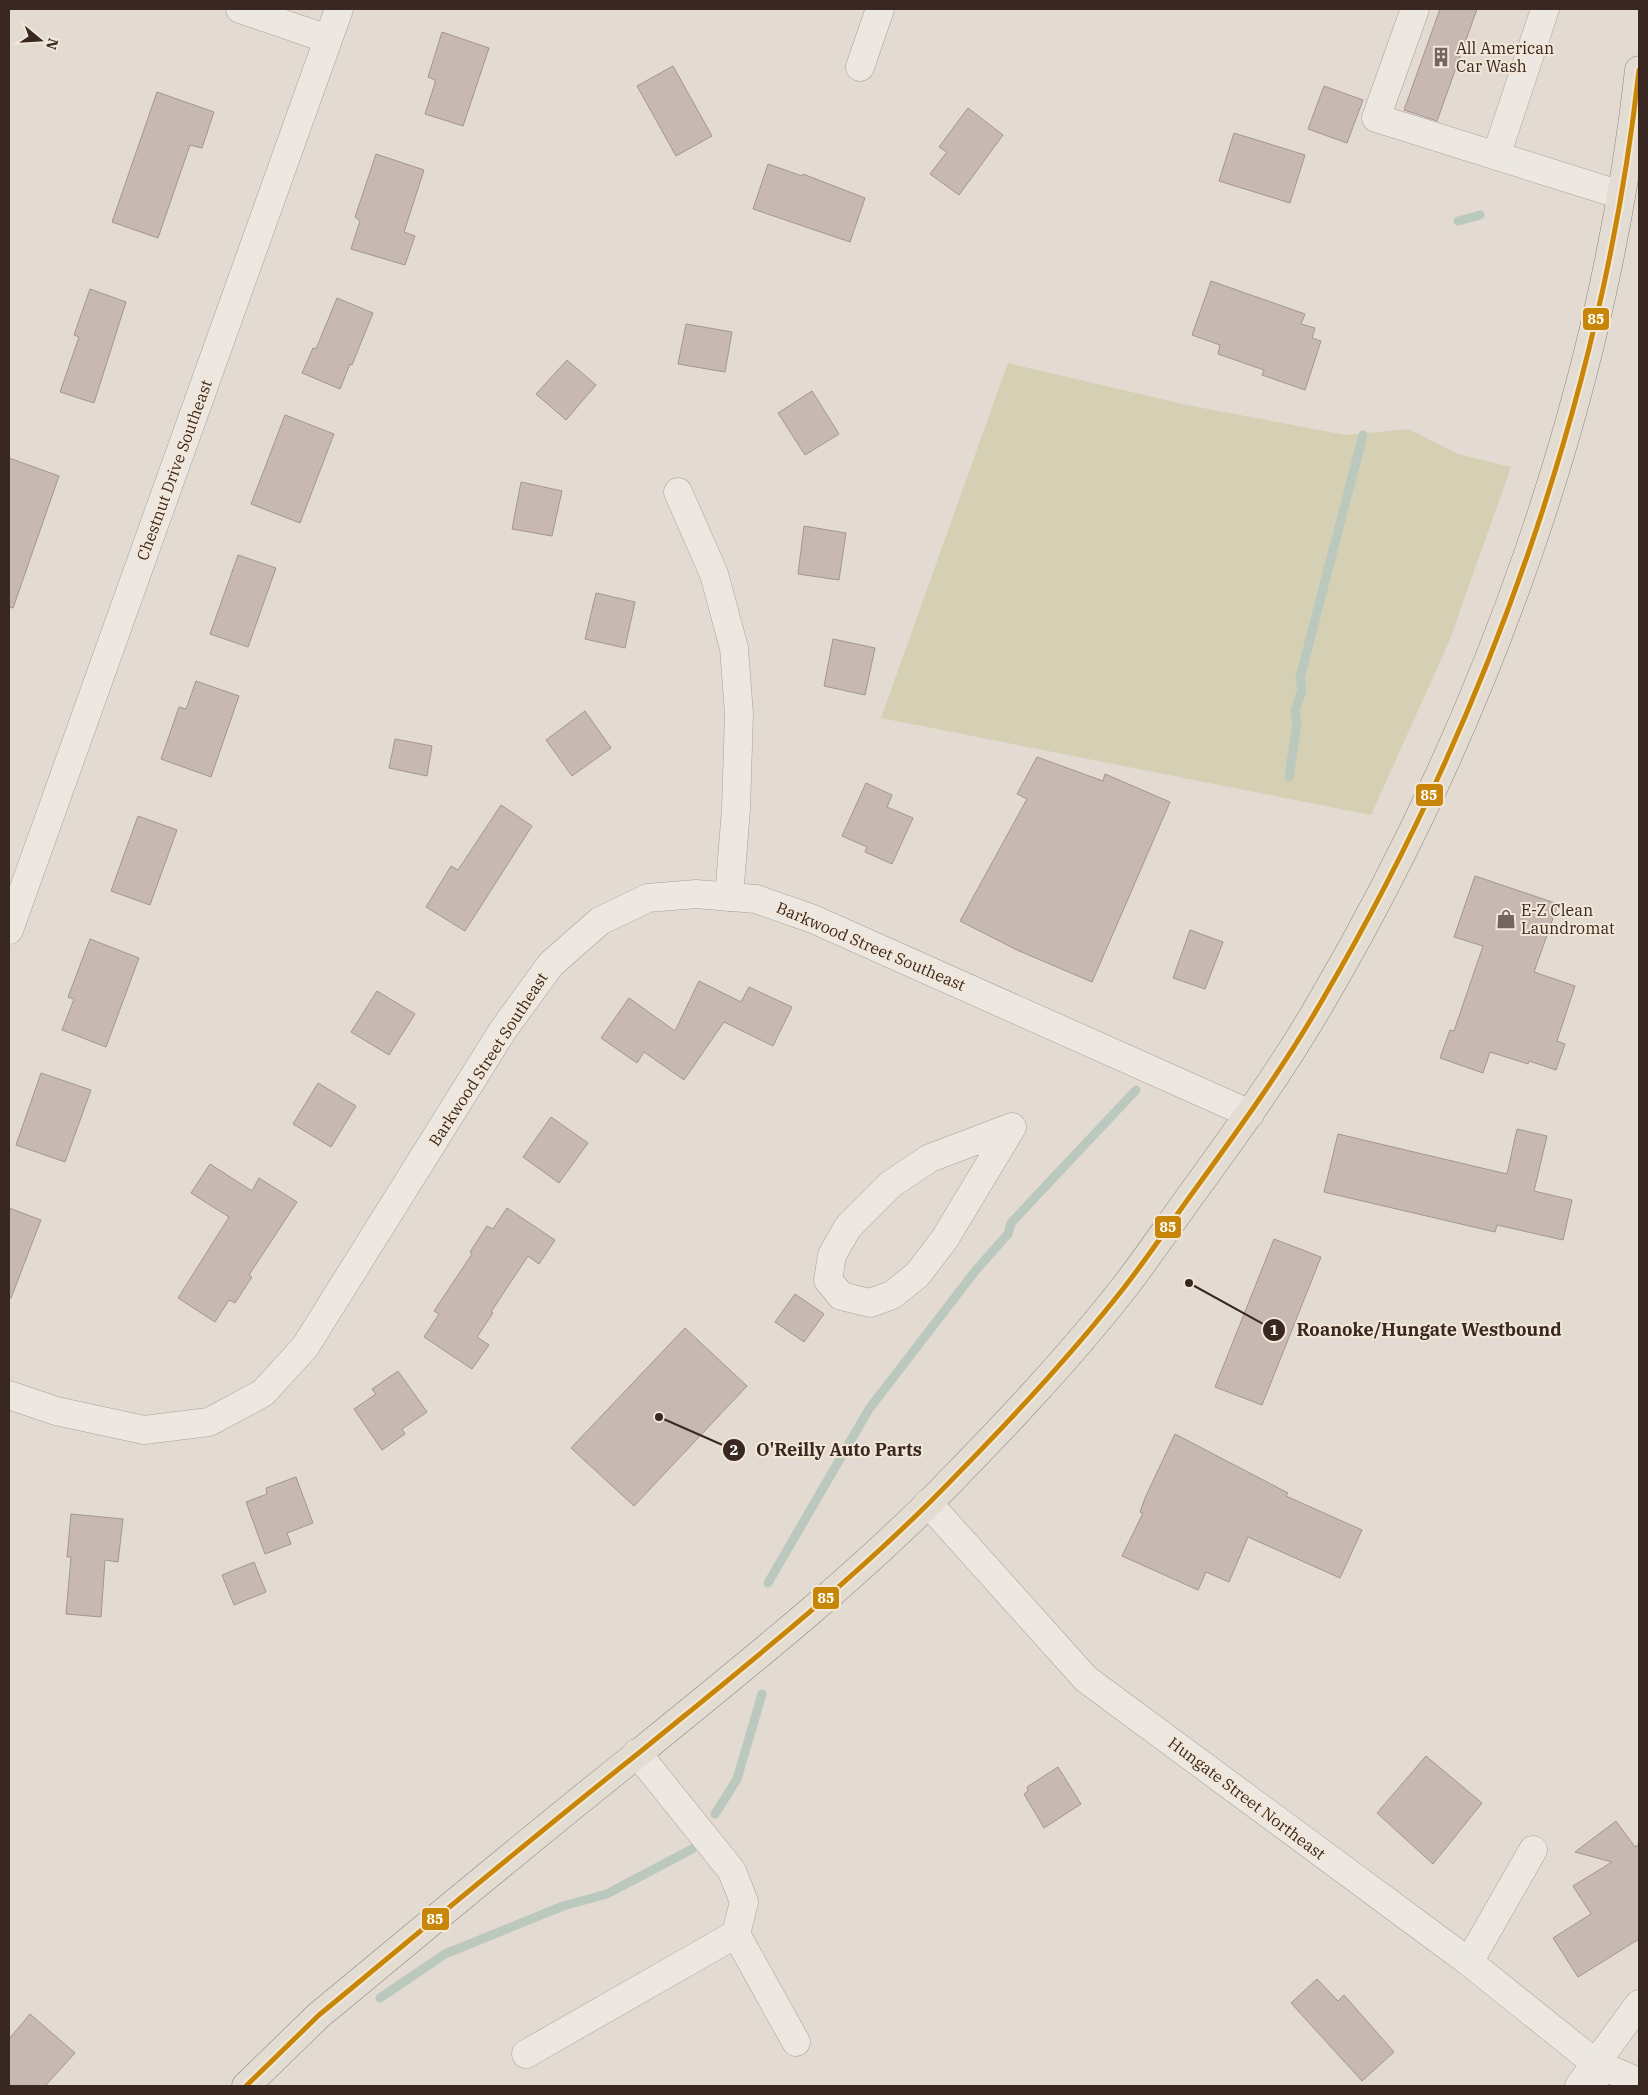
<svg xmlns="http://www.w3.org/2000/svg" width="1648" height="2095" viewBox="0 0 1648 2095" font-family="'IBM Plex Serif',serif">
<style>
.green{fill:#d5d0b4}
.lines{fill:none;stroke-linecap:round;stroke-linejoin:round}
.stream{stroke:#bac8bd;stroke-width:9}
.building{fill:#c7b9b2;stroke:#a39690}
.minor-casing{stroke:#a9a099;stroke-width:29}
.major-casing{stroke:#8e8680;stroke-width:29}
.minor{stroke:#ece7e1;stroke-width:28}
.major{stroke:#e3dcd3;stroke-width:28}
.bus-1-casing{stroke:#f3e7d8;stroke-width:9}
.bus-1{stroke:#c78608;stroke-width:5}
.labels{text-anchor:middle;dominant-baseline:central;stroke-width:4;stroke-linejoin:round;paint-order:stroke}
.poi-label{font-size:16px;fill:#382821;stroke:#f3e7d8;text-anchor:start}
.street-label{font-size:16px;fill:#382821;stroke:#f3e7d8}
.leader{fill:none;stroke:#382821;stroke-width:2}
.callout-dot{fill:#382821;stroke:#f3e7d8;stroke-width:2}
.mark-label{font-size:15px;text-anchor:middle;font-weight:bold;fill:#fff}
.callout-label{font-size:18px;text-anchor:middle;font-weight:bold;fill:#382821;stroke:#f3e7d8;stroke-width:4;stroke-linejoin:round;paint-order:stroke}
.line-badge{stroke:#f3e7d8;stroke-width:2}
.badge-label{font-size:14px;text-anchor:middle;font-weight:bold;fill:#fff}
</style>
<rect width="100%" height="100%" fill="#e3dad1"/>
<polygon class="green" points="1008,363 1187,405 1346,435 1409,429 1458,454 1511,467 1449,642 1371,815 881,718"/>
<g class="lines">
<g class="stream">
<polyline points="1458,221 1480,215"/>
<polyline points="1289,777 1297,723 1295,711 1302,690 1300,678 1363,435"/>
<polyline points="768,1583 869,1409 976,1270 1008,1234 1011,1223 1136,1090"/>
<polyline points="715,1814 737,1779 762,1694"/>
<polyline points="380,1998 445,1954 563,1906 607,1894 692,1849"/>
</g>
</g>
<g class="building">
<polygon points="1440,9 1477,9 1437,121 1404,110"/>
<polygon points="442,32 489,48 463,126 425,114 435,83 435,80 428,77"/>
<polygon points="673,66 712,136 676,156 637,86"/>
<polygon points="1324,86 1363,100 1347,143 1308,129"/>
<polygon points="157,92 214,112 202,148 190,145 158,238 112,222"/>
<polygon points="968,108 1003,135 959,195 930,174 947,152 939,147"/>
<polygon points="1234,133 1305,155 1290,203 1219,181"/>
<polygon points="376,154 424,170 404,232 415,236 405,265 351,249 360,221 355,217"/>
<polygon points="768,164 802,176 803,174 865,198 850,242 753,209"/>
<polygon points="1211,281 1305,314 1301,324 1315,328 1312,338 1321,341 1305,390 1262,375 1264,370 1218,354 1220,345 1192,335"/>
<polygon points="90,289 126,302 94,403 60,392 79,337 74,335"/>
<polygon points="337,298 373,313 352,365 350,364 340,389 302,373 313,348 316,349"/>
<polygon points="686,324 732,332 725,372 678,364"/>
<polygon points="567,360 596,385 566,420 536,394"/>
<polygon points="812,391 839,434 805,455 778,413"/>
<polygon points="285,415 334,434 300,523 251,504"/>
<polygon points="9,458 59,476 13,608 9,607"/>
<polygon points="521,482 562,491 552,536 512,529"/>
<polygon points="804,526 846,533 839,580 798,574"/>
<polygon points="238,555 276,568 248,647 210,634"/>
<polygon points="596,593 635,602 625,648 585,639"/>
<polygon points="833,639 875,648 865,695 824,686"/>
<polygon points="196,681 239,696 211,777 161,759 179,707 186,709"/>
<polygon points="585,711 611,748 572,776 546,740"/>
<polygon points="395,739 432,746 427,776 389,768"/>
<polygon points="1037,757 1103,781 1105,774 1170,802 1092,982 1017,950 960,921 1027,799 1017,794"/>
<polygon points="866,783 892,795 887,807 913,818 892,864 865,852 867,847 842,836"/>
<polygon points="501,805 532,826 465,931 426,907 451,866 458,870"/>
<polygon points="138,816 177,830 150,905 111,891"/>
<polygon points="1475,876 1558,904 1534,972 1575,986 1557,1041 1565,1044 1556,1070 1529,1061 1528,1064 1490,1052 1483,1073 1440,1058 1450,1030 1454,1031 1483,946 1454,937"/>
<polygon points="1190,930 1223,942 1205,989 1173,978"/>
<polygon points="90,939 139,958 106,1047 62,1030 74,999 68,997"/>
<polygon points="699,981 741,1002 749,987 792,1007 773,1046 724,1022 684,1080 644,1052 637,1063 601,1038 629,998 675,1031"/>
<polygon points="377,991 415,1014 389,1055 351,1032"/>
<polygon points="41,1073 91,1090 65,1162 16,1145"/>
<polygon points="318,1083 356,1106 331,1147 293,1124"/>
<polygon points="551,1117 588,1143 559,1183 523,1157"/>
<polygon points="1517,1129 1547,1136 1534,1191 1572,1200 1563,1240 1497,1225 1495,1232 1324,1192 1338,1134 1507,1174"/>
<polygon points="210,1164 252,1191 259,1178 297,1202 249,1275 252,1277 235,1303 229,1300 215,1322 178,1298 229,1217 191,1193"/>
<polygon points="9,1208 41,1220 11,1298 9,1298"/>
<polygon points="507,1208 555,1240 539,1264 528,1256 491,1312 493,1313 477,1337 489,1345 472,1369 424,1337 439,1314 434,1311 472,1254 470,1252 487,1226 493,1229"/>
<polygon points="1274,1239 1321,1257 1262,1405 1215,1387"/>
<polygon points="795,1294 824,1314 804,1342 775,1322"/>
<polygon points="685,1328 747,1386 634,1506 571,1448"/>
<polygon points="398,1371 427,1412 402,1429 405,1434 382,1450 354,1409 376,1394 372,1389"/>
<polygon points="1175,1434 1288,1493 1286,1496 1362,1530 1340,1578 1248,1537 1229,1582 1206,1572 1198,1590 1122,1556 1143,1513 1140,1512 1145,1498"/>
<polygon points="296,1477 313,1523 287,1533 291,1544 265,1554 246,1502 267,1494 266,1488"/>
<polygon points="71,1514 123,1519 118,1562 105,1560 101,1617 66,1614 71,1557 67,1557"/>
<polygon points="254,1562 266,1592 234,1605 222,1575"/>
<polygon points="1426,1756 1482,1803 1433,1864 1377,1813"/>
<polygon points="1058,1767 1081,1804 1044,1828 1024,1794 1028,1791 1027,1787"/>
<polygon points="1616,1821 1635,1847 1639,1844 1639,1939 1578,1977 1553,1938 1591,1914 1573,1886 1612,1862 1575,1852"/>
<polygon points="1317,1979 1338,2001 1344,1995 1394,2052 1362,2081 1291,2003"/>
<polygon points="30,2014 75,2053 45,2086 9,2086 9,2039"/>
</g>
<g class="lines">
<defs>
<g id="minor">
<polyline points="240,9 328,39"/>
<polyline points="1415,9 1376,118 1621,195"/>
<polyline points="860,67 880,9"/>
<polyline points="1496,156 1545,9"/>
<polyline points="678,492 714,574 734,648 739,714 736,809 729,897"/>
<polyline points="9,930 339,9"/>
<polygon points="1012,1127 944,1240 917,1275 892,1295 870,1303 841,1296 828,1280 832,1255 848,1227 891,1184 930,1158"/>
<polyline points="9,1395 56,1411 144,1430 209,1422 263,1393 305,1347 503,1030 551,964 600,921 648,898 696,894 756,899 813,919 1250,1114"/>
<polyline points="928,1503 1086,1679 1469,1962 1595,2063"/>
<polyline points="637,1753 732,1871 744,1902 736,1934 796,2042"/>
<polyline points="1469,1962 1533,1850"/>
<polyline points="526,2054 736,1934"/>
<polyline points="1595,2080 1595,2063 1639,2082"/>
<polyline points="1579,2086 1639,2004"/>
</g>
<path id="major" d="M 246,2086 L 319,2015 L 353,1987 C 448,1908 543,1829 640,1752 C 739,1671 839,1592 930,1502 C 997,1434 1064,1364 1123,1289 C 1145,1261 1165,1231 1186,1202 C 1233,1137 1280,1073 1320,1004 C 1486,721 1603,396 1639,70"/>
</defs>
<use href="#minor" class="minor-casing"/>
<use href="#major" class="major-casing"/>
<use href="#minor" class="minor"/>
<use href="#major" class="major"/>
<defs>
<path id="bus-1" d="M 246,2086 L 319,2015 L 353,1987 C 448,1908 543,1829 640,1752 C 739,1671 839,1592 930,1502 C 997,1434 1064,1364 1123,1289 C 1145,1261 1165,1231 1186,1202 C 1233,1137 1280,1073 1320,1004 C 1486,721 1603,396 1639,70"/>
</defs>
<use href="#bus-1" class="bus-1-casing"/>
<use href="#bus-1" class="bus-1"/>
</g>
<defs>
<symbol id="building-bare" viewBox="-9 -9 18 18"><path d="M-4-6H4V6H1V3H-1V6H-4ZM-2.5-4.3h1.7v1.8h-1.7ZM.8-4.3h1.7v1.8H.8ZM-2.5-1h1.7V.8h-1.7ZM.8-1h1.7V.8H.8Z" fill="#74665f" stroke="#f3e7d8" stroke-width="2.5" paint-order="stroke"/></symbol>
<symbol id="shop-bare" viewBox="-9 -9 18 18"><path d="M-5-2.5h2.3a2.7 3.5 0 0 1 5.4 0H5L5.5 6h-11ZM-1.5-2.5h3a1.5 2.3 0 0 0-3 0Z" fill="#74665f" stroke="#f3e7d8" stroke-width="2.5" paint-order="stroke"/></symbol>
</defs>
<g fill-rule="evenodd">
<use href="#building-bare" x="1427" y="43" width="28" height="28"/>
<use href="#shop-bare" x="1492" y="905" width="28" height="28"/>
</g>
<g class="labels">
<g class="poi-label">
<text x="1456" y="48">All American<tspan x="1456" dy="18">Car Wash</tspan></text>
<text x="1521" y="910">E-Z Clean<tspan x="1521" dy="18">Laundromat</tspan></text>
</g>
<g class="street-label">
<text transform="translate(174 470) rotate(-70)">Chestnut Drive Southeast</text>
<text transform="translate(871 946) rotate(23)">Barkwood Street Southeast</text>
<text transform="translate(488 1059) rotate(-57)">Barkwood Street Southeast</text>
<text transform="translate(1247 1798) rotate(37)">Hungate Street Northeast</text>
</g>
</g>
<path class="leader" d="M1189 1283L1274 1330M659 1417L734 1450"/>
<g class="callout-dot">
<circle cx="1189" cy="1283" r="5"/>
<circle cx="659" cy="1417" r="5"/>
<circle cx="1274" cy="1330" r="12"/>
<circle cx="734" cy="1450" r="12"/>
</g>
<g class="mark-label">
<text x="1274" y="1335">1</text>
<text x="734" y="1455">2</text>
</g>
<g class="callout-label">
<text x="1429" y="1336">Roanoke/Hungate Westbound</text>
<text x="839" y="1456">O'Reilly Auto Parts</text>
</g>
<g class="line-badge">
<rect x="1582" y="307" width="28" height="24" rx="5" fill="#c78608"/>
<rect x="1415" y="783" width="29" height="24" rx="5" fill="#c78608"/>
<rect x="1154" y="1215" width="28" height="24" rx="5" fill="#c78608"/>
<rect x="812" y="1586" width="28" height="24" rx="5" fill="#c78608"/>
<rect x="421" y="1907" width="29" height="24" rx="5" fill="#c78608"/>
</g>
<g class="badge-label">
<text x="1596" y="324">85</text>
<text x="1429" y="800">85</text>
<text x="1168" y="1232">85</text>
<text x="826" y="1603">85</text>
<text x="435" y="1924">85</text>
</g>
<rect width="1648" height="2095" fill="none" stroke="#382821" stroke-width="20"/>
<g transform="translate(40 40) rotate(108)" stroke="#f3e7d8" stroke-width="4" paint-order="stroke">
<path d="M0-4L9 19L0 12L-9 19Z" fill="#382821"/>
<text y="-8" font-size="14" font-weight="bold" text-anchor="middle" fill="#382821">N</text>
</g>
</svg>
